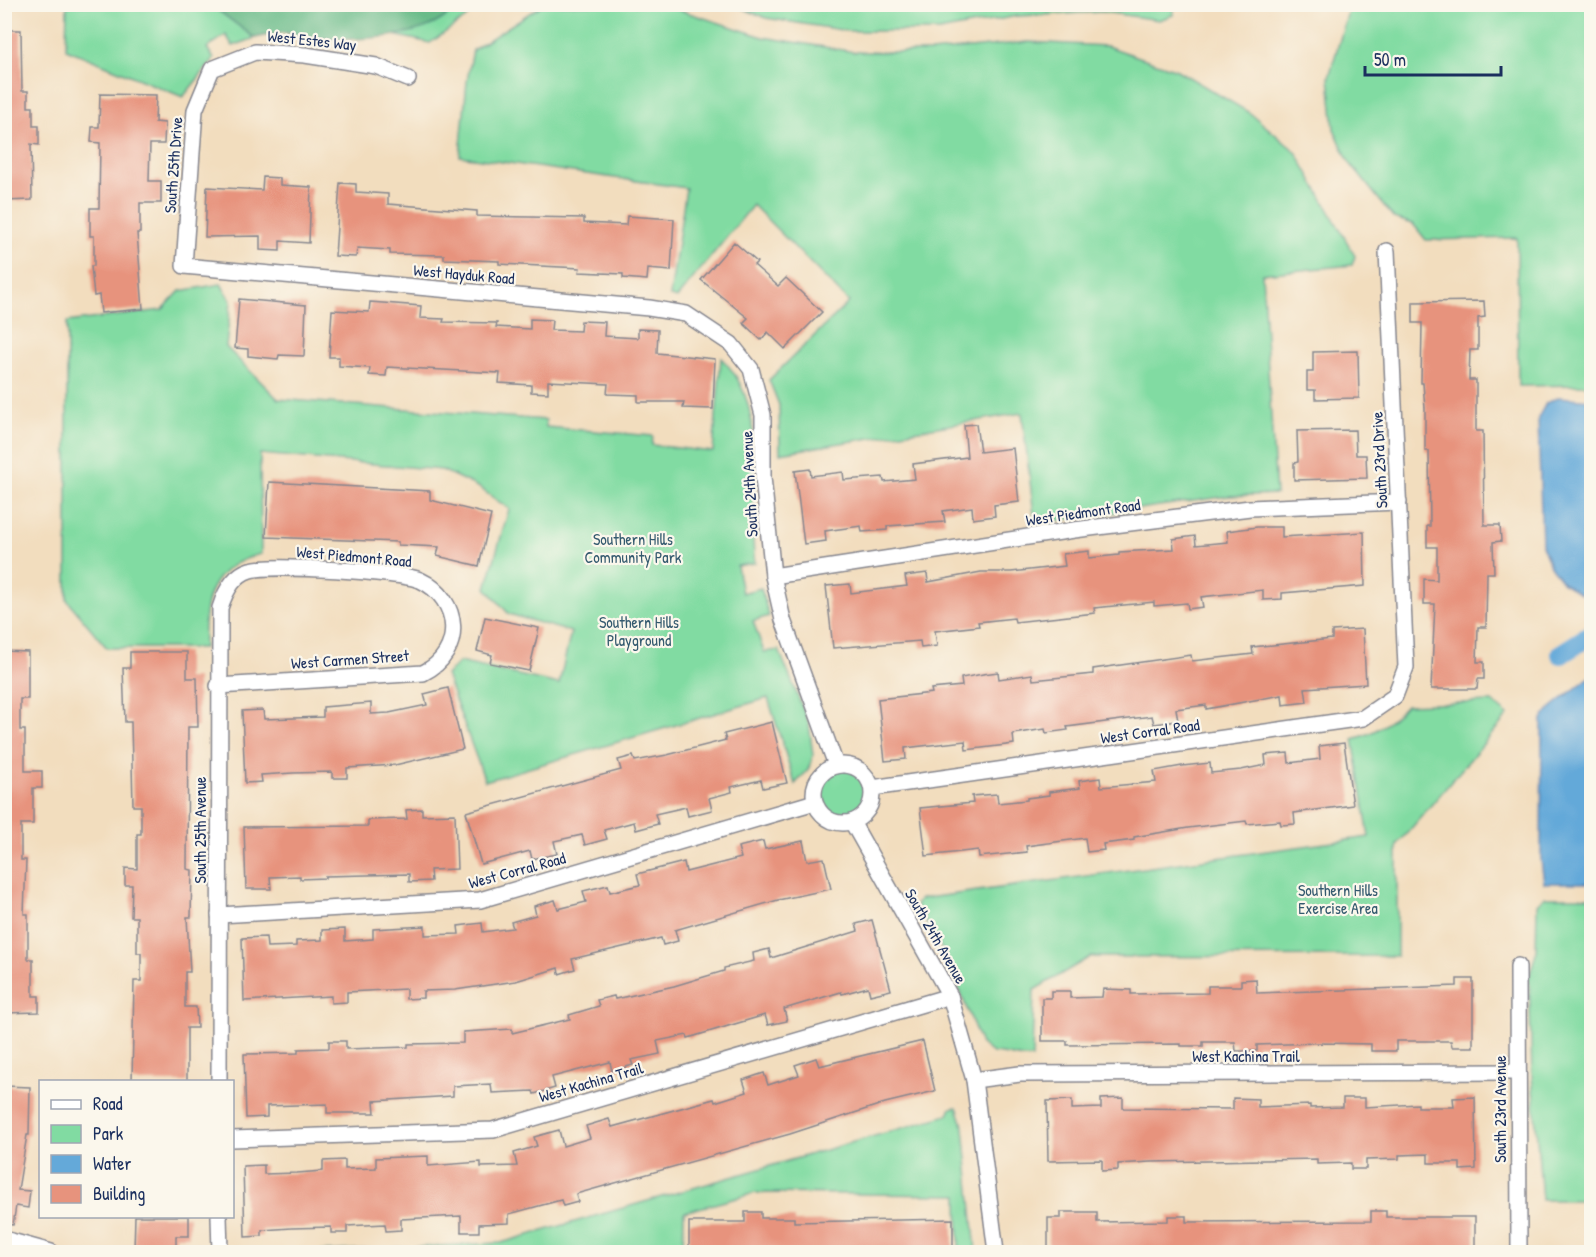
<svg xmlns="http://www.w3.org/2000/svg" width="1596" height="1257" viewBox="0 0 1596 1257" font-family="'Patrick Hand',sans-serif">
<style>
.green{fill:#81dba2;stroke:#4e8580;stroke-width:1.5}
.forest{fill:#68bb88;stroke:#427573;stroke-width:1.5}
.water{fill:#64a9d9;stroke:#406c9c;stroke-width:1.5}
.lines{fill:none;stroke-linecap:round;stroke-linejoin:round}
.canal{stroke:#64a9d9;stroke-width:20}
.building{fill:#e7937d}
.street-casing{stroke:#86868e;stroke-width:18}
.street{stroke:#fff;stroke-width:15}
.labels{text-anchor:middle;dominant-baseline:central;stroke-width:4.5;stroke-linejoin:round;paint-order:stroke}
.street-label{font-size:16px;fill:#1b2f5e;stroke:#fbf7ec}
.park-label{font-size:16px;fill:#345a6f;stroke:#fbf7ec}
</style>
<rect width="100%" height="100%" fill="#fbf7ec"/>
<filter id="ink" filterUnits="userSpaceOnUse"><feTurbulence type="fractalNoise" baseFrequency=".0167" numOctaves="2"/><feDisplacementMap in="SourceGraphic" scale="12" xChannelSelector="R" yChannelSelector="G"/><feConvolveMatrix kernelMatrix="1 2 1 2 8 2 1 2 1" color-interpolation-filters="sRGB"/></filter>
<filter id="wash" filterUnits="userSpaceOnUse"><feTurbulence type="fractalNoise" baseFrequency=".008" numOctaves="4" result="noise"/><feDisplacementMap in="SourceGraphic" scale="24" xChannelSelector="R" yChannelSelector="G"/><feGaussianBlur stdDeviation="1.35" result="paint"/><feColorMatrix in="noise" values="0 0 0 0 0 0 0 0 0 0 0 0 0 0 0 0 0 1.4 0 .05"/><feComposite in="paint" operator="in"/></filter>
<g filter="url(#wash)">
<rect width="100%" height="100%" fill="#f2ddbe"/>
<g class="green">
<polygon points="1175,4 1173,15 1159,20 1103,12 1063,14 1017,16 939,31 848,31 766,18 734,5"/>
<polygon points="67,5 211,5 255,38 233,46 226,35 207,48 214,59 183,97 66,49"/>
<path d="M 455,5 L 477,5 L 467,17 L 430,43 L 394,35 C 416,30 443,27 455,5 Z"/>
<polygon points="542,5 664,5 763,37 855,52 931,52 1028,42 1107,46 1177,70 1250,113 1296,152 1355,256 1352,265 1262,274 1276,494 1229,496 1035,524 1022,413 780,453 779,405 769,380 849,302 753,205 677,298 670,296 686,188 460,156 467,81 473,50"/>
<polygon points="1350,5 1591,5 1591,385 1518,386 1517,238 1426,240 1413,224 1394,218 1349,162 1334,129 1329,77"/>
<path d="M 221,284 L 231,301 L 226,347 L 278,399 L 546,420 L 546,427 L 653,436 L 652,445 L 713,452 L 721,358 C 774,408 745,499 755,563 L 737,566 L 742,593 L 761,588 L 769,616 L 753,621 L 764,652 L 779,650 L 809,724 L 813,756 L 808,770 L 795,784 L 768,698 L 485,781 L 446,675 L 459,662 L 559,684 L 571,632 L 509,614 L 486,588 L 509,509 L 478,487 L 442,470 L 260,454 L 261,554 C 209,567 202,600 204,648 L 107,648 L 67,600 L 67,322 L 162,310 L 180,291 Z"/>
<path d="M 1492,702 L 1508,715 L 1397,845 L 1397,956 L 1090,957 L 1034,990 L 1032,1058 C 1017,1059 1006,1053 992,1053 L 981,1044 L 946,956 L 916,905 L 920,899 L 1369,837 L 1353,739 C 1376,733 1390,723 1406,705 Z"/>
<circle cx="843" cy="794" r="29"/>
<polygon points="1544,897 1591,897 1591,1200 1542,1200 1532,1076 1529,977 1536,953 1537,904"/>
<polygon points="957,1107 964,1128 976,1252 959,1252 958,1195 755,1193 684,1212 683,1252 311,1252 501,1243 948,1115 951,1108"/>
</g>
<path class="forest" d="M 211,5 L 455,5 C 438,39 354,41 319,38 C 307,38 294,32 282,33 C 273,34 264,36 255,38 Z"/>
<g class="water">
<polygon points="1559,397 1591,400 1591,592 1580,594 1563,583 1550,566 1542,545 1538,418 1546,403"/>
<polygon points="1591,676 1591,883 1544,883 1541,860 1542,719 1552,707"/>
</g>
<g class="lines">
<polyline class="canal" points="1561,654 1592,634"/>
</g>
<g id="blocks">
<g class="building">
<polygon points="4,30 21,30 22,91 28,91 28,107 33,107 33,126 39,126 39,145 31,144 32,200 4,201"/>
<polygon points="100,94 156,95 155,122 165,123 164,144 150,144 149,181 161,181 161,203 140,203 140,233 137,233 143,309 101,313 99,295 94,296 91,266 94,266 94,236 90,236 90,208 99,208 100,143 91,142 92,127 99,127"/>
<polygon points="263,177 280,178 280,185 311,187 309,243 280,241 280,251 260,250 260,236 205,237 207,187 262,190"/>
<polygon points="340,183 356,184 356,192 388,194 388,204 477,211 477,216 584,218 584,223 626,225 627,216 674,219 671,271 648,269 647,280 623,278 623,274 579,272 580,268 499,264 499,261 444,259 444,255 390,254 390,250 357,248 356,257 335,256"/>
<polygon points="734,242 757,262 754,265 778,286 786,278 822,312 785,349 768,332 761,340 743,323 748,318 701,280"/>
<polygon points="239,299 306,305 304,356 279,355 278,359 248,356 248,349 235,348"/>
<polygon points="1484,301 1485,317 1478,318 1478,350 1470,350 1469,380 1476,380 1476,431 1483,431 1484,525 1500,525 1501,541 1493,542 1494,573 1487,573 1486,627 1478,627 1477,662 1484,662 1484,679 1478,679 1477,689 1431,689 1435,604 1424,604 1424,579 1437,580 1437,547 1427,547 1427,526 1430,526 1429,451 1425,451 1425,408 1423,383 1421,383 1422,323 1413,323 1413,302"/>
<polygon points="370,302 421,306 420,318 444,319 443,322 497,323 496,327 530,329 530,319 552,320 551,330 580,331 581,321 605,322 604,336 638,338 638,329 658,330 657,353 715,359 713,409 683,408 684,402 638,402 638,395 607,394 608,384 548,381 548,393 531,392 531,385 499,383 500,373 387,367 386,376 369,375 370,368 339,366 339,357 329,357 332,310 369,312"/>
<polygon points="1358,351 1359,398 1315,399 1315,390 1307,390 1307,372 1313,372 1313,352"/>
<polygon points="976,424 980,452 1013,448 1019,502 994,505 995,516 973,519 972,507 943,511 945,522 887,526 887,530 862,532 861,526 825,531 826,541 804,544 795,471 810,469 811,476 843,472 844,480 883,477 884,482 915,479 913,464 967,457 964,425"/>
<polygon points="1355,430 1356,455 1366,455 1367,478 1294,480 1294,463 1298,462 1297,431"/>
<polygon points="269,482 430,491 430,500 491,515 479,566 437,556 439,547 398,545 398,542 266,537"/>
<polygon points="1257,527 1282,527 1282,537 1364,532 1365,586 1282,593 1282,599 1263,600 1263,590 1201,597 1203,607 1188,609 1187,603 1154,606 1154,602 1094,608 1095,613 1015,622 1014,618 978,622 979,626 935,631 937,646 921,648 920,641 833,648 826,586 850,584 851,593 907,586 905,576 927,573 928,582 981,572 1011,572 1065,566 1063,554 1089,551 1089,558 1119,555 1119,552 1174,549 1173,539 1195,536 1196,545 1228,542 1227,531"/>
<polygon points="485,617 539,628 529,671 490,663 492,655 477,651"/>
<polygon points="1363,629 1366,684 1305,688 1307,702 1283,705 1282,695 1206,709 1206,705 1176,709 1178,721 1154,724 1152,716 1067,727 1068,730 1046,733 1045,729 1013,734 1014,744 966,750 965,741 905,748 906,759 885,761 878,699 932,693 931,689 962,686 961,678 983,674 998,672 999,679 1032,674 1033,680 1093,674 1093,669 1191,655 1192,661 1253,654 1252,647 1332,639 1332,631"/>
<polygon points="4,651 28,652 28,699 20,699 20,730 25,730 25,771 42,771 42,788 33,788 33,824 21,824 21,860 26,860 24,914 28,914 28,959 33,959 33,996 39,996 39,1012 4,1013"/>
<polygon points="130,652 187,652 187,678 197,678 198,727 188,727 187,869 192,870 191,917 187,917 190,972 185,972 185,1007 196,1007 197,1028 187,1028 187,1082 132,1082 134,981 141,981 141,953 137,953 137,917 131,917 132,885 125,885 125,868 137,869 137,834 141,834 141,806 133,806 131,722 125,722 123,668 130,668"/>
<polygon points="448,688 463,749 395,765 347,768 347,778 332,778 332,772 293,773 261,775 262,782 245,783 242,711 263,710 264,719 323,717 323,707 371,703 371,714 389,713 427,705 424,694"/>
<polygon points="772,722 787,783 763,788 761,780 731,787 732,792 709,798 712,810 688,816 686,807 655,814 658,824 636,830 634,822 604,830 607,839 585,845 582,835 554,841 557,854 532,859 530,851 481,864 466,812 621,770 618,760 633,756 635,761 667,755 726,740 724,734"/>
<polygon points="1344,743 1353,805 1294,813 1295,824 1281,825 1280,821 1247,824 1246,821 1188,828 1134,837 1134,840 1103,844 1104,850 1087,852 1085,838 1026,846 1027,852 979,857 978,850 926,856 920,808 973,803 972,796 997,794 998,803 1027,800 1027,798 1049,795 1049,792 1080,788 1079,781 1100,778 1101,787 1156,782 1154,771 1182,766 1210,763 1211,773 1241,770 1266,765 1265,755 1288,753 1289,763 1320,759 1319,746"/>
<polygon points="422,809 422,815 455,814 457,869 430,870 431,881 409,882 409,874 325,876 325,878 300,879 300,876 270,877 271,889 246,889 244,827 368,826 368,820 407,819 406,810"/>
<polygon points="763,841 765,849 803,841 807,861 824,858 831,889 778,900 675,930 678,941 663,945 661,938 572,959 575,969 559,974 558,968 516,981 455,990 423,991 423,998 406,999 406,989 347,992 347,1002 331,1003 331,996 244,1001 242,938 266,937 267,947 296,946 296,941 322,940 322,930 345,929 345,941 373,939 373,929 425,926 425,935 459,934 458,926 482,923 483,932 513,928 511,922 536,915 534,906 555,900 558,909 586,902 583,891 608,885 610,892 640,885 637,874 684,862 686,872 741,858 738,847"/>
<polygon points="872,920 891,990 870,995 868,987 842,994 841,992 784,1009 787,1021 768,1025 765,1015 688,1038 687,1035 657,1041 660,1054 631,1060 633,1065 612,1071 610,1062 552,1077 555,1088 534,1094 533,1091 492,1093 491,1084 453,1086 453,1096 374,1101 375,1113 327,1113 327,1104 267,1106 267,1117 246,1118 244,1054 298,1053 298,1049 329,1048 329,1041 346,1041 346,1049 408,1047 408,1044 463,1043 463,1032 512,1029 512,1033 570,1019 569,1015 599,1006 597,1000 614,996 615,999 674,986 724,971 724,968 754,961 753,953 769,949 771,958 858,931 856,924"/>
<polygon points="1256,979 1257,993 1457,986 1457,979 1473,979 1473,1047 1452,1047 1451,1041 1396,1041 1396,1051 1371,1051 1371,1044 1319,1043 1257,1045 1257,1051 1236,1051 1235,1042 1203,1042 1203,1046 1181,1046 1181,1044 1067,1045 1067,1041 1042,1041 1042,998 1051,998 1051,991 1070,991 1070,998 1102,997 1103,989 1131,990 1131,994 1208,993 1208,986 1241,986 1241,980"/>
<polygon points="923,1041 935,1091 885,1103 790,1134 576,1194 578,1202 563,1206 561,1200 509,1214 509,1223 479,1224 479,1232 461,1232 461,1216 401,1219 401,1230 386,1231 385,1224 347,1226 347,1233 331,1233 331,1227 292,1228 262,1230 262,1236 245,1237 243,1166 264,1165 264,1174 297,1173 323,1171 323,1161 345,1160 345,1169 376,1168 376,1158 428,1156 428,1166 481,1162 481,1167 517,1166 514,1153 537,1146 534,1137 559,1130 563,1146 590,1138 586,1126 609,1119 612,1127 714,1099 715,1102 747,1092 743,1080 764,1073 768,1085 799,1075 795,1065 816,1058 819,1066"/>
<polygon points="4,1086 30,1087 29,1135 27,1135 18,1190 30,1191 28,1208 16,1206 13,1225 4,1224"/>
<polygon points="1475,1097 1476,1169 1460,1170 1460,1163 1428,1163 1428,1154 1399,1155 1399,1159 1366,1160 1366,1169 1351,1169 1351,1163 1317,1164 1317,1159 1150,1162 1118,1164 1118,1170 1102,1171 1102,1160 1048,1161 1047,1101 1072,1100 1072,1109 1101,1108 1101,1099 1123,1098 1123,1108 1233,1109 1233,1098 1258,1099 1258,1107 1310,1105 1310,1108 1343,1107 1343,1098 1365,1098 1365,1107 1418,1104 1418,1107 1454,1107 1453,1098"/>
<polygon points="1371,1211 1386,1211 1386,1217 1475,1217 1475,1252 1048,1252 1048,1218 1061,1218 1061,1212 1097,1212 1097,1222 1168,1221 1168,1216 1186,1216 1186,1222 1371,1221"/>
<polygon points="745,1212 761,1212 761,1218 794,1218 794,1222 953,1219 953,1252 689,1252 689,1222 745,1222"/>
<polygon points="135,1216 189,1216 189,1236 176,1236 176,1250 134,1250"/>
</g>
</g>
</g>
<g filter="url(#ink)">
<use href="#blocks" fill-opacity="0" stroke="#86868e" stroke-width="1.5"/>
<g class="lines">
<defs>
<g id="street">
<polyline points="408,79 376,66 305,55 255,52 212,69 195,110 184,266 649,308 686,314 731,344 751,369 763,415 763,477 773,576 783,620 836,765"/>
<polyline points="773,576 1074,530 1250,508 1399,502"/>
<path d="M 218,686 L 423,673 C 465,653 461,599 420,580 C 401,572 271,564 250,570 C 233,575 225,592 220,608 L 219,1082"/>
<circle cx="843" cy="794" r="29"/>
<polyline points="872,788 1363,718 1395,696 1406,667 1387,251"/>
<polyline points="852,822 950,996 974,1080 996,1252"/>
<polyline points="219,915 480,900 815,802"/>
<polyline points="1518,966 1519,1252"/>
<polyline points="974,1080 1020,1074 1518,1072"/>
<polyline points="232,1139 493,1130 950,996"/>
<polyline points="219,1216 220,1252"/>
<polyline points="4,1239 51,1252"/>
</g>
</defs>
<use href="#street" class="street-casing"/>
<use href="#street" class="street"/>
</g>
</g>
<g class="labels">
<g class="street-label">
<text transform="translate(312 40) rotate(6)">West Estes Way</text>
<text transform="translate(173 165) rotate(-86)">South 25th Drive</text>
<text transform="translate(464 274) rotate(5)">West Hayduk Road</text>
<text transform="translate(1379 460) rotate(-93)">South 23rd Drive</text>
<text transform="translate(749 484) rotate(-93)">South 24th Avenue</text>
<text transform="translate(1083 512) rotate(-8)">West Piedmont Road</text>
<text transform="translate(354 556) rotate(5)">West Piedmont Road</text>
<text transform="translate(350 659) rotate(-4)">West Carmen Street</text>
<text transform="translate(1150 731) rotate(-8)">West Corral Road</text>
<text transform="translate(200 830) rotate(-90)">South 25th Avenue</text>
<text transform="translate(517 870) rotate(-15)">West Corral Road</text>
<text transform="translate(936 936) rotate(60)">South 24th Avenue</text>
<text x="1246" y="1056">West Kachina Trail</text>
<text transform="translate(591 1082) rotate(-16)">West Kachina Trail</text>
<text transform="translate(1500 1109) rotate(-90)">South 23rd Avenue</text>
</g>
<g class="park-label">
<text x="633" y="539">Southern Hills<tspan x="633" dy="18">Community Park</tspan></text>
<text x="639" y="622">Southern Hills<tspan x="639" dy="18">Playground</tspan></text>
<text x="1338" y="890">Southern Hills<tspan x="1338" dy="18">Exercise Area</tspan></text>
</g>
</g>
<rect width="1596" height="1257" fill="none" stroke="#fbf7ec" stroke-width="24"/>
<rect x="39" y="1080" width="195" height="138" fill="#fbf7ec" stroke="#a1a7b3" stroke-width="1.5"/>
<rect x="51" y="1100" width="30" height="9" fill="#ffffff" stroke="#a1a7b3" stroke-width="1.5"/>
<text x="93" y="1110" font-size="18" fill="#1b2f5e">Road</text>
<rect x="51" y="1125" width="30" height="18" fill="#81dba2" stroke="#a1a7b3" stroke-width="1.5"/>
<text x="93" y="1140" font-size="18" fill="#1b2f5e">Park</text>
<rect x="51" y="1155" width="30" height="18" fill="#64a9d9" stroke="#a1a7b3" stroke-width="1.5"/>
<text x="93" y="1170" font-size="18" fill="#1b2f5e">Water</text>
<rect x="51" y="1185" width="30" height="18" fill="#e7937d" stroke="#a1a7b3" stroke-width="1.5"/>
<text x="93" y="1200" font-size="18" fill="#1b2f5e">Building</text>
<path d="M1365 66v9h136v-9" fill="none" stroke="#1b2f5e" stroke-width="3"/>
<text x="1374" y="66" font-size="18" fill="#1b2f5e" stroke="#fbf7ec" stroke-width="4.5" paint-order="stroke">50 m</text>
</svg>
